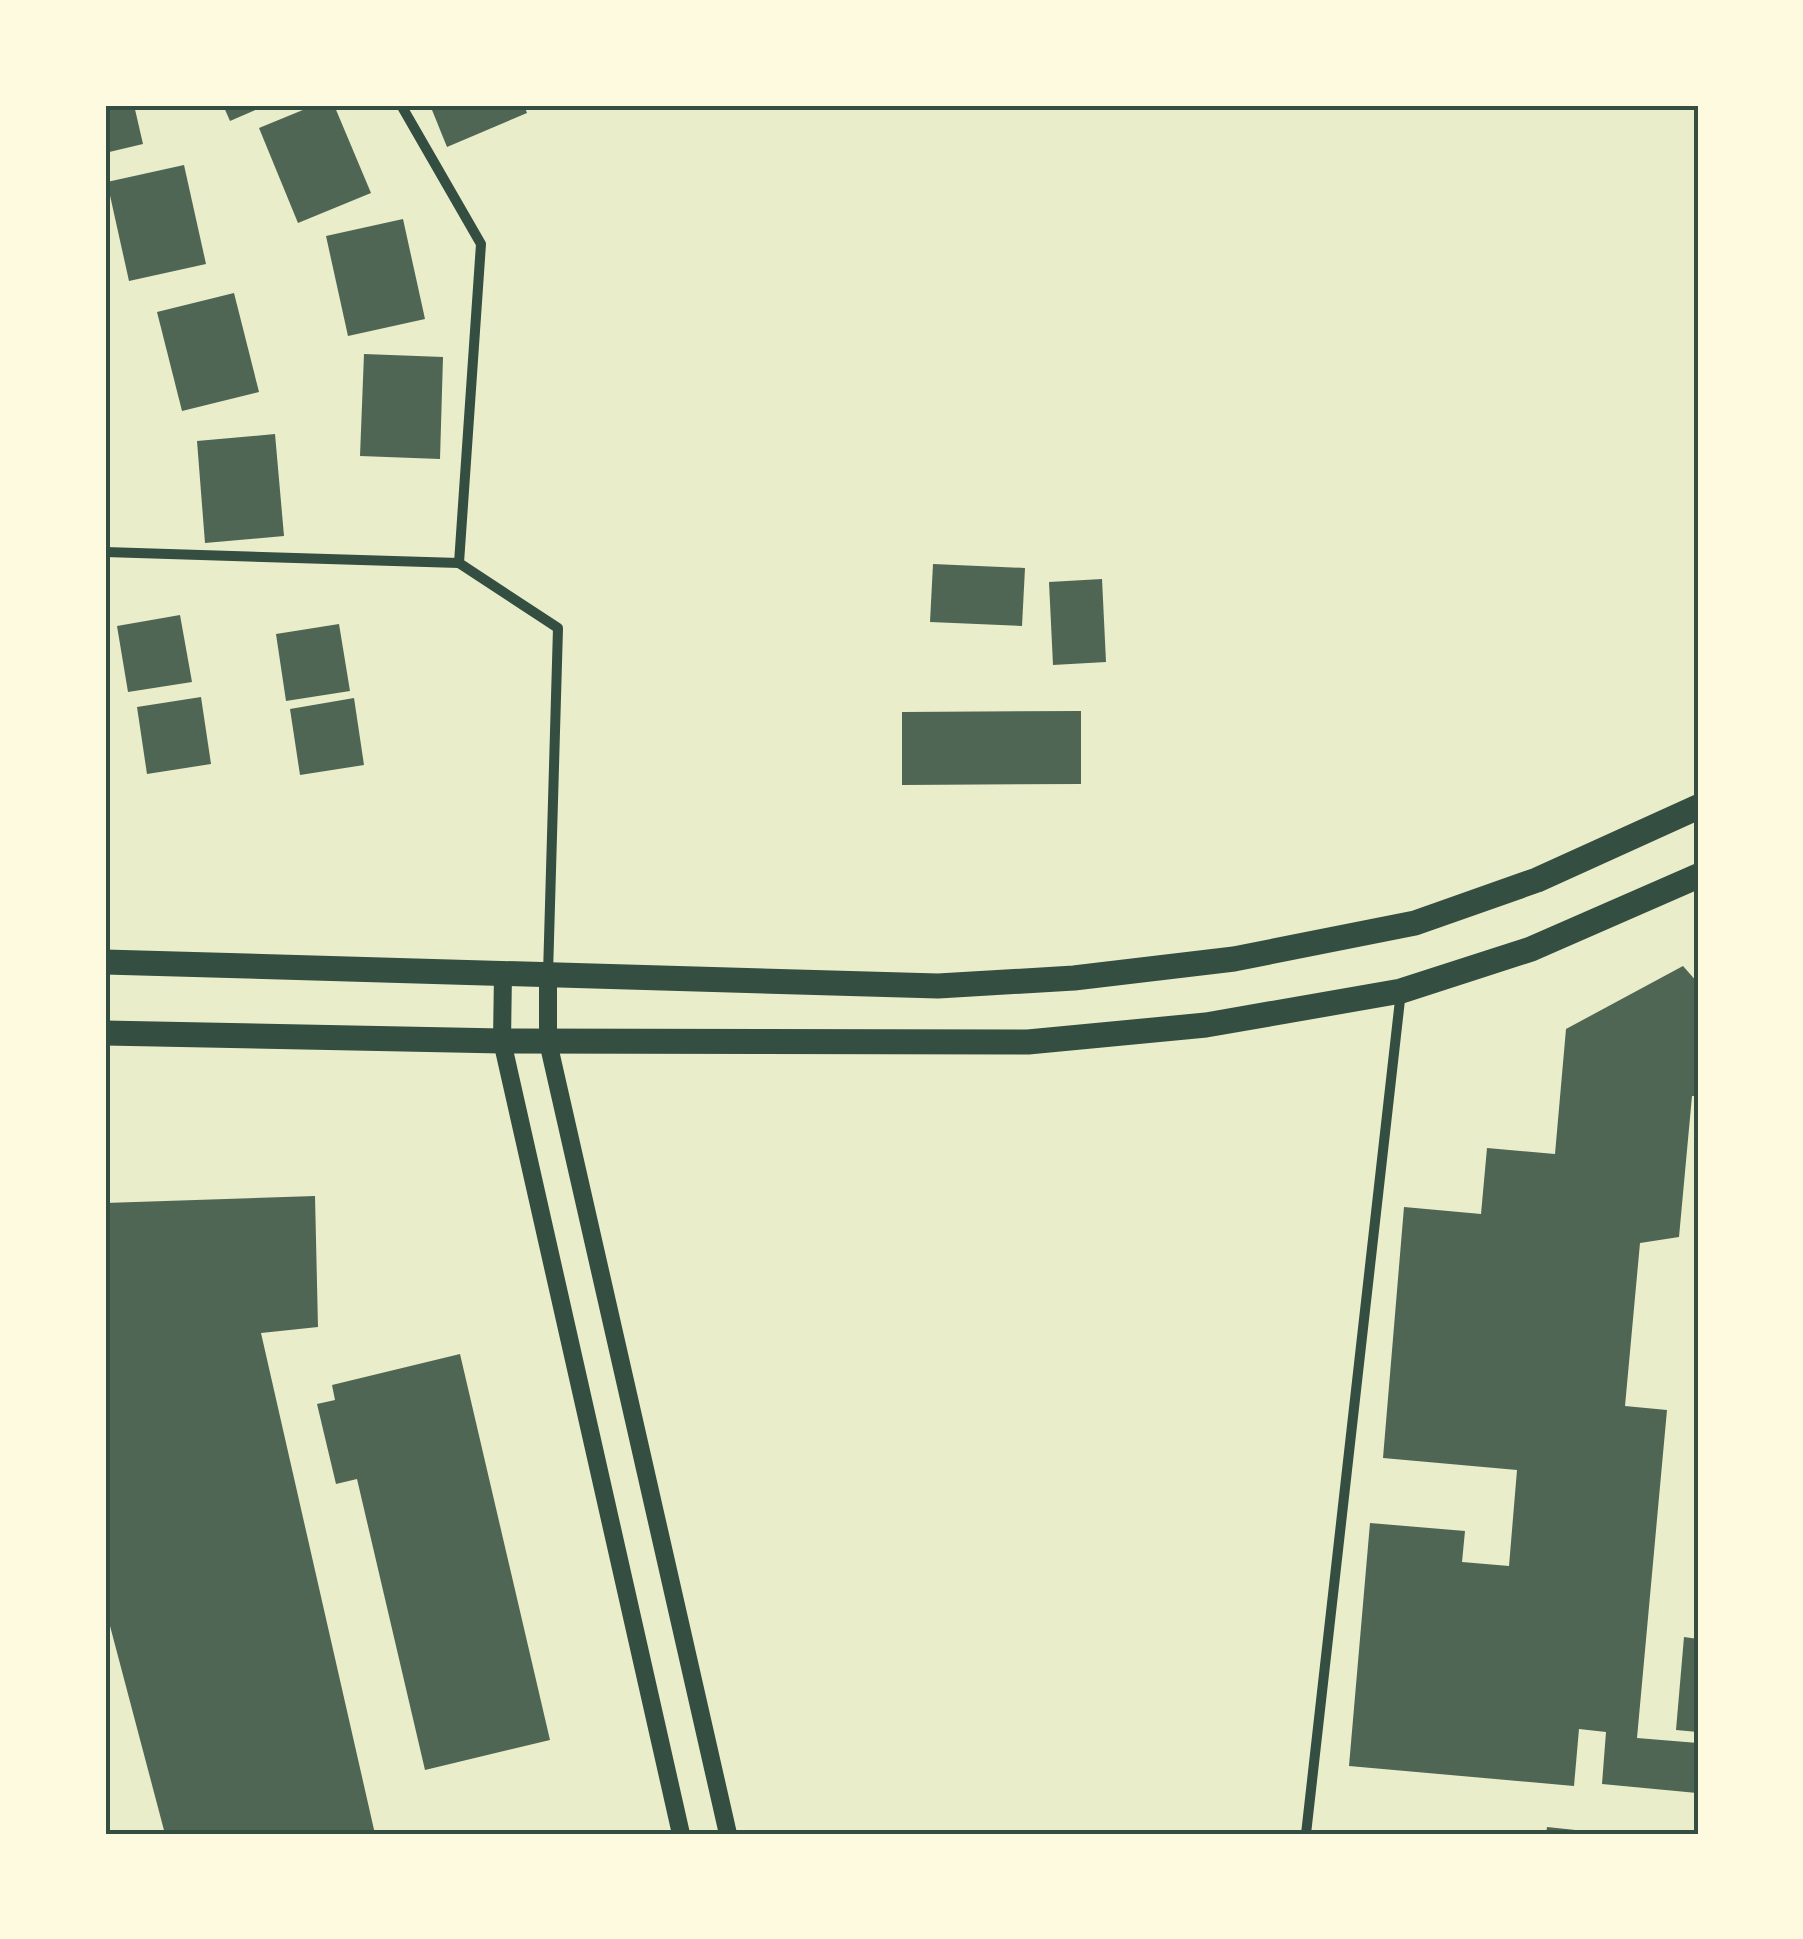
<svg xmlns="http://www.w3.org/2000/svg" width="1803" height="1939" viewBox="0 0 1803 1939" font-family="Mulish,sans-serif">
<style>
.building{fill:#4f6655}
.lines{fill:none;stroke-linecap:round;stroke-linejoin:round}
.minor{stroke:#344e41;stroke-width:10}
.tertiary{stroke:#344e41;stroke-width:18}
.primary{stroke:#344e41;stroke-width:25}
.neatline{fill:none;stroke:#344e41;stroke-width:4}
</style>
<rect width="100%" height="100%" fill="#e9edc9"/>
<g class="building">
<polygon points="105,105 134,105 143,144 105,153"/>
<polygon points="223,105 267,105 230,121"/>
<polygon points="315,105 334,105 371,193 298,223 259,128"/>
<polygon points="430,105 524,105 527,113 447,147"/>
<polygon points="184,165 206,264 129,281 107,182"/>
<polygon points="403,219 425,319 348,336 326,236"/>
<polygon points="234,293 259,392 182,411 157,312"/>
<polygon points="364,354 443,357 440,459 360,456"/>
<polygon points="275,434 284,536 205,543 197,441"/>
<polygon points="933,564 1025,568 1022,626 930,622"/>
<polygon points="1102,579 1106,662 1053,665 1049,582"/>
<polygon points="180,615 192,682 128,692 117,626"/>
<polygon points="339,624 350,691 286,701 276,634"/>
<polygon points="201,697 211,764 147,774 137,707"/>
<polygon points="354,698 364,765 300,775 290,709"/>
<polygon points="1081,711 1081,784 902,785 902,712"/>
<polygon points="1683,966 1698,983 1698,1096 1692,1096 1679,1237 1640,1243 1625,1406 1667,1410 1637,1738 1698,1743 1697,1793 1602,1784 1606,1732 1579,1729 1574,1786 1349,1766 1370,1523 1465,1531 1462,1562 1509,1566 1517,1470 1383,1458 1404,1207 1481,1214 1487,1148 1555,1154 1566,1029"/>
<polygon points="315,1196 318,1327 261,1333 375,1834 165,1834 105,1607 105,1203"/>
<polygon points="460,1354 550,1740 425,1770 357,1479 336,1484 317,1404 335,1400 332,1385"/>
<polygon points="1684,1637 1698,1639 1698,1732 1676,1730"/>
<polygon points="1547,1827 1585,1831 1585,1834 1546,1834"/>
</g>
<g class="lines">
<g class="minor">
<polyline points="401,105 481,244 459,563 558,628 548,974"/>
<polyline points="105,552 459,563"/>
<polyline points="1306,1834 1401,991"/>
</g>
<g class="tertiary">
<polyline points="503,973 502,1041 681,1834"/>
<polyline points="548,975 548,1042 728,1834"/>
</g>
<g class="primary">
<polyline points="105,962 938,986 1074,978 1234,959 1415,923 1537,880 1698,807"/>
<polyline points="105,1033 502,1041 1028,1042 1206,1025 1401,991 1531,949 1698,876"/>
</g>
</g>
<rect width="1803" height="1939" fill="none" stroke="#fefae0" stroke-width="215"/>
<rect x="108" y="108" width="1588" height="1724" class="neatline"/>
</svg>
